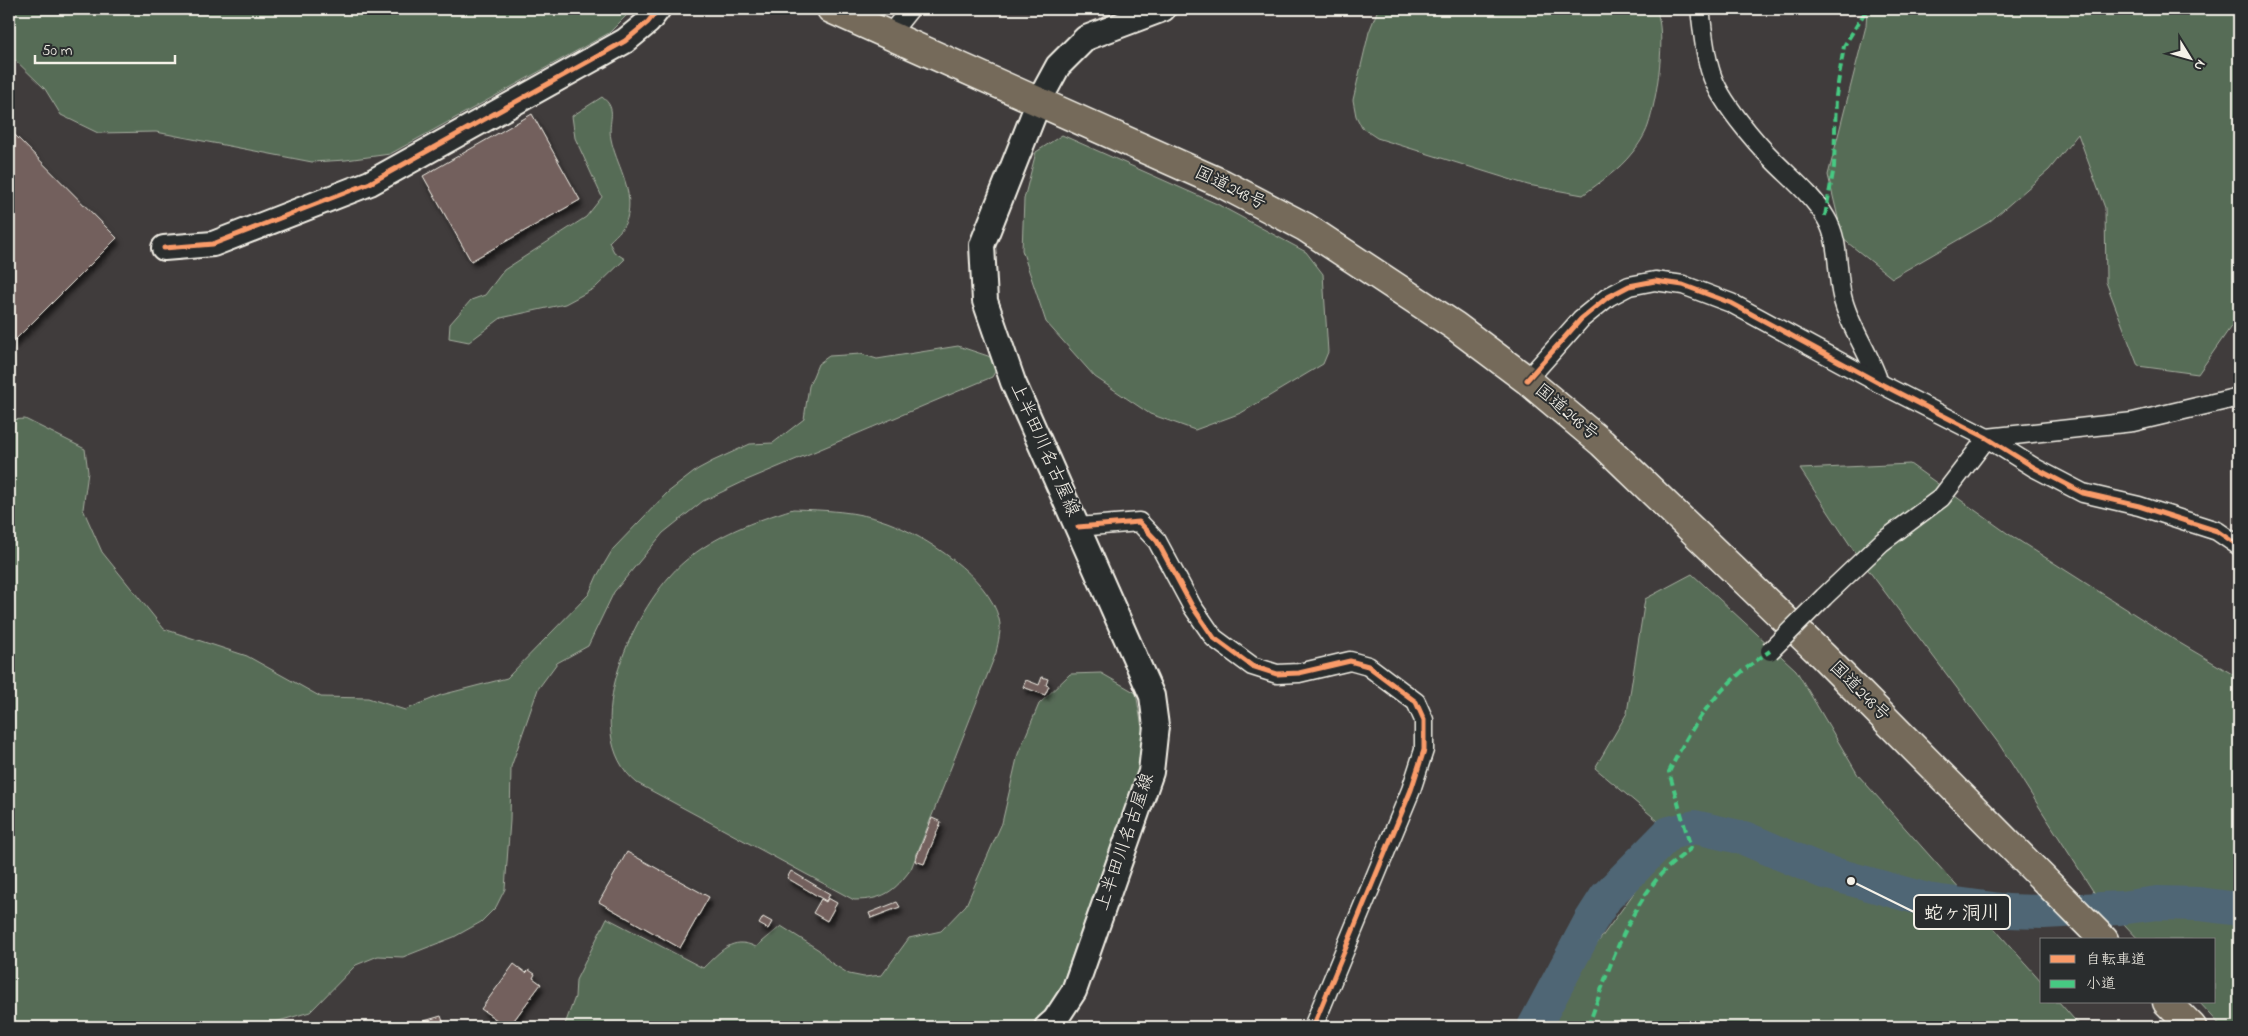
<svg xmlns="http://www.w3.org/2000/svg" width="2248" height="1036" viewBox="0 0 2248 1036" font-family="'Indie Flower','Klee One',sans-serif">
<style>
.green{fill:#576c57;stroke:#a6aea0}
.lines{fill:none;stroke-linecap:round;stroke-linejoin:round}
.river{stroke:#4f6674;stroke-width:34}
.building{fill:#73605d;stroke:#f4f1e8;filter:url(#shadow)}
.street-casing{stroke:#f4f1e8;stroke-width:21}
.secondary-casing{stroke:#f4f1e8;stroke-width:28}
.highway-casing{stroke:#f4f1e8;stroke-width:31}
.street{stroke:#2a2d2e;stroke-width:18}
.secondary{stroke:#2a2d2e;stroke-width:24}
.highway{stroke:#746a5a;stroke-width:28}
.street-bridge-casing{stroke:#f4f1e8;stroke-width:21;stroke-linecap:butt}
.street-bridge{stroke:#2a2d2e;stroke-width:18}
.quiet{stroke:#46c982;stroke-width:4;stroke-dasharray:8 4;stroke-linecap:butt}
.cycleway-casing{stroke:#2a2d2e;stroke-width:8}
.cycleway{stroke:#fa9b69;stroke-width:5}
.labels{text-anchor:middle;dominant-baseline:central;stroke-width:4;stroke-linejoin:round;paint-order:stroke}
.street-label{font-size:18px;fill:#f4f1e8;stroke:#2a2d2e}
.leader{fill:none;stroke:#f4f1e8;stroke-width:2}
.callout-dot{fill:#f4f1e8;stroke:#2a2d2e;stroke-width:2}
.callout{fill:#2a2d2e;stroke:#f4f1e8;stroke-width:2}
.callout-label{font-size:19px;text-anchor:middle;font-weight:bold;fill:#f4f1e8}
</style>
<defs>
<filter id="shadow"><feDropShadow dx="3" dy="5.5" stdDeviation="2.5" flood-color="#0009"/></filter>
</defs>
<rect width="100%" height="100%" fill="#403c3c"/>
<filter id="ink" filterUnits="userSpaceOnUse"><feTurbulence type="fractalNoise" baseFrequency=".02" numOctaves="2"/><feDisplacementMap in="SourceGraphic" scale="10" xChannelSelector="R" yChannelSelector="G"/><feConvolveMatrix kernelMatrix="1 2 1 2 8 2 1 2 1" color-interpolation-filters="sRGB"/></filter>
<g filter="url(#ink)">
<g class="green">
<polygon points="9,9 633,9 609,33 390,154 346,160 312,162 156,132 98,133 61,115 45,89 9,54"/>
<path d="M 1378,9 L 1656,9 C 1667,35 1657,99 1648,126 C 1645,135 1638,146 1632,153 C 1619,170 1600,182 1583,195 L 1528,185 L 1377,138 L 1362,128 L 1356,116 L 1353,100 L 1369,32 Z"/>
<polygon points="1867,9 2239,9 2239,315 2198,374 2138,366 2106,282 2105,208 2078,134 2049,170 1989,222 1892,278 1843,239 1828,175 1866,26"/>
<path d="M 602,97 C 619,110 607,120 611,139 C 616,164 633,187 628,214 C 626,227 618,233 609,242 L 614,252 L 625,259 L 595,288 L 565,304 L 501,318 L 469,342 L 449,338 L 450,324 L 471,300 L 485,295 L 504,270 L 586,217 L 602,197 L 575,138 L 572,116 Z"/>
<polygon points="1062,135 1217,204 1306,252 1323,274 1328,352 1323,364 1241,413 1195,430 1150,414 1095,377 1046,322 1022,250 1024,199 1036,152"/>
<polygon points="958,346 988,356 1000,363 992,377 747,480 703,501 663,533 614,592 588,646 557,663 538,689 511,767 510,821 505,889 496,907 481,922 454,937 403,957 378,956 356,965 310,1012 258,1027 9,1027 9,420 25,419 85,449 88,472 83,509 102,552 164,629 247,656 321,697 368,698 405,710 441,695 507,678 589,594 597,576 613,549 667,493 698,469 713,461 750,444 773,443 804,419 809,386 818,364 829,356 861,354 877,359"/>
<polygon points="1910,464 2007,533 2178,642 2239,678 2239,1027 2222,1027 2199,1002 2214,1002 2214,940 2139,940 2093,891 1999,744 1854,551 1800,469"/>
<path d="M 793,509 C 824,510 858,511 887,522 C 925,536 989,577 999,619 C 1002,629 998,642 996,653 L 911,869 C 894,892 883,900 854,900 L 637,783 C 574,732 635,603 685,561 C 716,535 754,521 793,509 Z"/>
<polygon points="1692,574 1796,670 1858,775 2042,982 2042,1002 2059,1002 2081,1027 1549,1027 1569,982 1636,890 1665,827 1595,768 1627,713 1645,599"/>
<path d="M 1101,673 L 1136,693 L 1144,739 L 1139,767 L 1061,987 L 1039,1020 L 1030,1027 L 564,1027 L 575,997 L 576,980 L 607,918 L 703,968 C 720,952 732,935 756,947 L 781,926 L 819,950 L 830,962 L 849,974 L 864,977 L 882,975 L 909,938 L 941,931 L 966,905 L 1002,823 L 1018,754 L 1039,704 L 1070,674 Z"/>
</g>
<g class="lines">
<polyline class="river" points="1534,1027 1590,922 1606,897 1669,833 1695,827 1744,838 1822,871 1927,900 2008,911 2044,912 2120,908 2157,903 2199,904 2239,909"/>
</g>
<g class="building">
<polygon points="532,114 580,200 471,261 423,176"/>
<polygon points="9,129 117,238 9,346"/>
<polygon points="1042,677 1048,679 1046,685 1049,686 1045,695 1023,687 1026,680 1039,685"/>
<polygon points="932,818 941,822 924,864 915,861"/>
<polygon points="627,852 709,897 680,948 599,902"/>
<polygon points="791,871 830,894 826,901 787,878"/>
<polygon points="828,898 837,903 827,921 813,913 821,899 826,902"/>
<polygon points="897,902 900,907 871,918 869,913"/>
<polygon points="763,917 772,922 768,929 759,924"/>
<polygon points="514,964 526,973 529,970 535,974 533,978 541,984 509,1027 507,1027 481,1009"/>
<polygon points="441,1016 445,1027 404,1027"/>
</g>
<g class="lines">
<defs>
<g id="street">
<path d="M 1700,9 C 1703,30 1704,52 1711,73 C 1719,100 1755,142 1775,162 C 1793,180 1813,196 1826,218 C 1840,241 1836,271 1842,296 C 1849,327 1870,353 1879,383"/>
<polyline points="890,34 910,9"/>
<polyline points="1527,380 1581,319 1608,297 1629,286 1655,281 1683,285 1731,303 1879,383 1987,438 2035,468 2083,493 2139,506 2217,531 2239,546"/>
<polyline points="1078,527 1139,522 1157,541 1192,606 1214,638 1252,666 1277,674 1299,673 1350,661 1368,666 1416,702 1424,720 1424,750 1411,790 1313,1027"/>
<polyline points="1824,597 1882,542 1941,498 1987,438 2133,422 2239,397"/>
</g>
<g id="secondary">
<polyline points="164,248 213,244 370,183 625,41 648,22 658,9"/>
<polyline points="1047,1027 1055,1020 1074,991 1151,772 1156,726 1152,696 1013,382 985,301 982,245 1039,101 1058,66 1086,38 1163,9"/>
</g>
<g id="highway">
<polyline points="831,9 1223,184 1305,227 1455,326 1527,380 1602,443 1823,656 2104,940"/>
<polyline points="2167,1002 2192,1027"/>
</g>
</defs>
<use href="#street" class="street-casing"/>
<use href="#secondary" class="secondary-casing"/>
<use href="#highway" class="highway-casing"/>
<use href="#street" class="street"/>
<use href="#secondary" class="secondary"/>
<use href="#highway" class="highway"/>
<defs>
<polyline id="street-bridge" points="1770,651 1824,597"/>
</defs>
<use href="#street-bridge" class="street-bridge-casing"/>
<use href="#street-bridge" class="street-bridge"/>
<g class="quiet">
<polyline points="1825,216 1834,167 1836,96 1844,46 1867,9"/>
<path d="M 1588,1027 C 1606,977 1623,921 1657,879 C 1666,867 1680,858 1691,848 L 1669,772 C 1695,718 1720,684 1770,651"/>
</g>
<defs>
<g id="cycleway">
<polyline points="164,248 213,244 370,183 625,41 648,22 658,9"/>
<polyline points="1527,380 1581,319 1608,297 1629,286 1655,281 1683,285 1731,303 1879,383 1987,438 2035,468 2083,493 2139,506 2217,531 2239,546"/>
<polyline points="1078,527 1139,522 1157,541 1192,606 1214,638 1252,666 1277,674 1299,673 1350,661 1368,666 1416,702 1424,720 1424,750 1411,790 1313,1027"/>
</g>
</defs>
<use href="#cycleway" class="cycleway-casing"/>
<use href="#cycleway" class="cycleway"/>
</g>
</g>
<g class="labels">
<g class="street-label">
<text transform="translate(1230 189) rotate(26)">国道248号</text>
<text transform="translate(1566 413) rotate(40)">国道248号</text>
<text transform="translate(1044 450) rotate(66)">上半田川名古屋線</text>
<text transform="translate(1859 692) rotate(45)">国道248号</text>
<text transform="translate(1126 842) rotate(-71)">上半田川名古屋線</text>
</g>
</g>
<path class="leader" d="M1851 881L1914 912"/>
<circle class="callout-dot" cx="1851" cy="881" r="5"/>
<rect class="callout" x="1914" y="895" width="96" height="34" rx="5"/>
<g class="callout-label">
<text x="1962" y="919">蛇ヶ洞川</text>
</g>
<rect width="2248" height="1036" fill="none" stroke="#2a2d2e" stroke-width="30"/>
<rect x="15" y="15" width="2218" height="1006" fill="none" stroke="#f4f1e8" stroke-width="2" filter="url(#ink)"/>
<rect x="2040" y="938" width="175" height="65" fill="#2a2d2e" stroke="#7b7b78"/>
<rect x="2050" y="955" width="25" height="8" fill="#fa9b69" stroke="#7b7b78"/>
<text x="2086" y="964" font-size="15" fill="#f4f1e8">自転車道</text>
<rect x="2050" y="980" width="25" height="8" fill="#46c982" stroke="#7b7b78"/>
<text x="2086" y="988" font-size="15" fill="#f4f1e8">小道</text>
<g transform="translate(2190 58) rotate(127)" stroke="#2a2d2e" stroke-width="4" paint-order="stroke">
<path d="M0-4L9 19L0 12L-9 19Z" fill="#f4f1e8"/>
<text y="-8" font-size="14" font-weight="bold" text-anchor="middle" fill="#f4f1e8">N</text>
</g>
<path d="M35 55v8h140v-8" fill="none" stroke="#f4f1e8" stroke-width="2.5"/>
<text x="42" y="55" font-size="15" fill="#f4f1e8" stroke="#2a2d2e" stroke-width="4" paint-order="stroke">50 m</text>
</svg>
